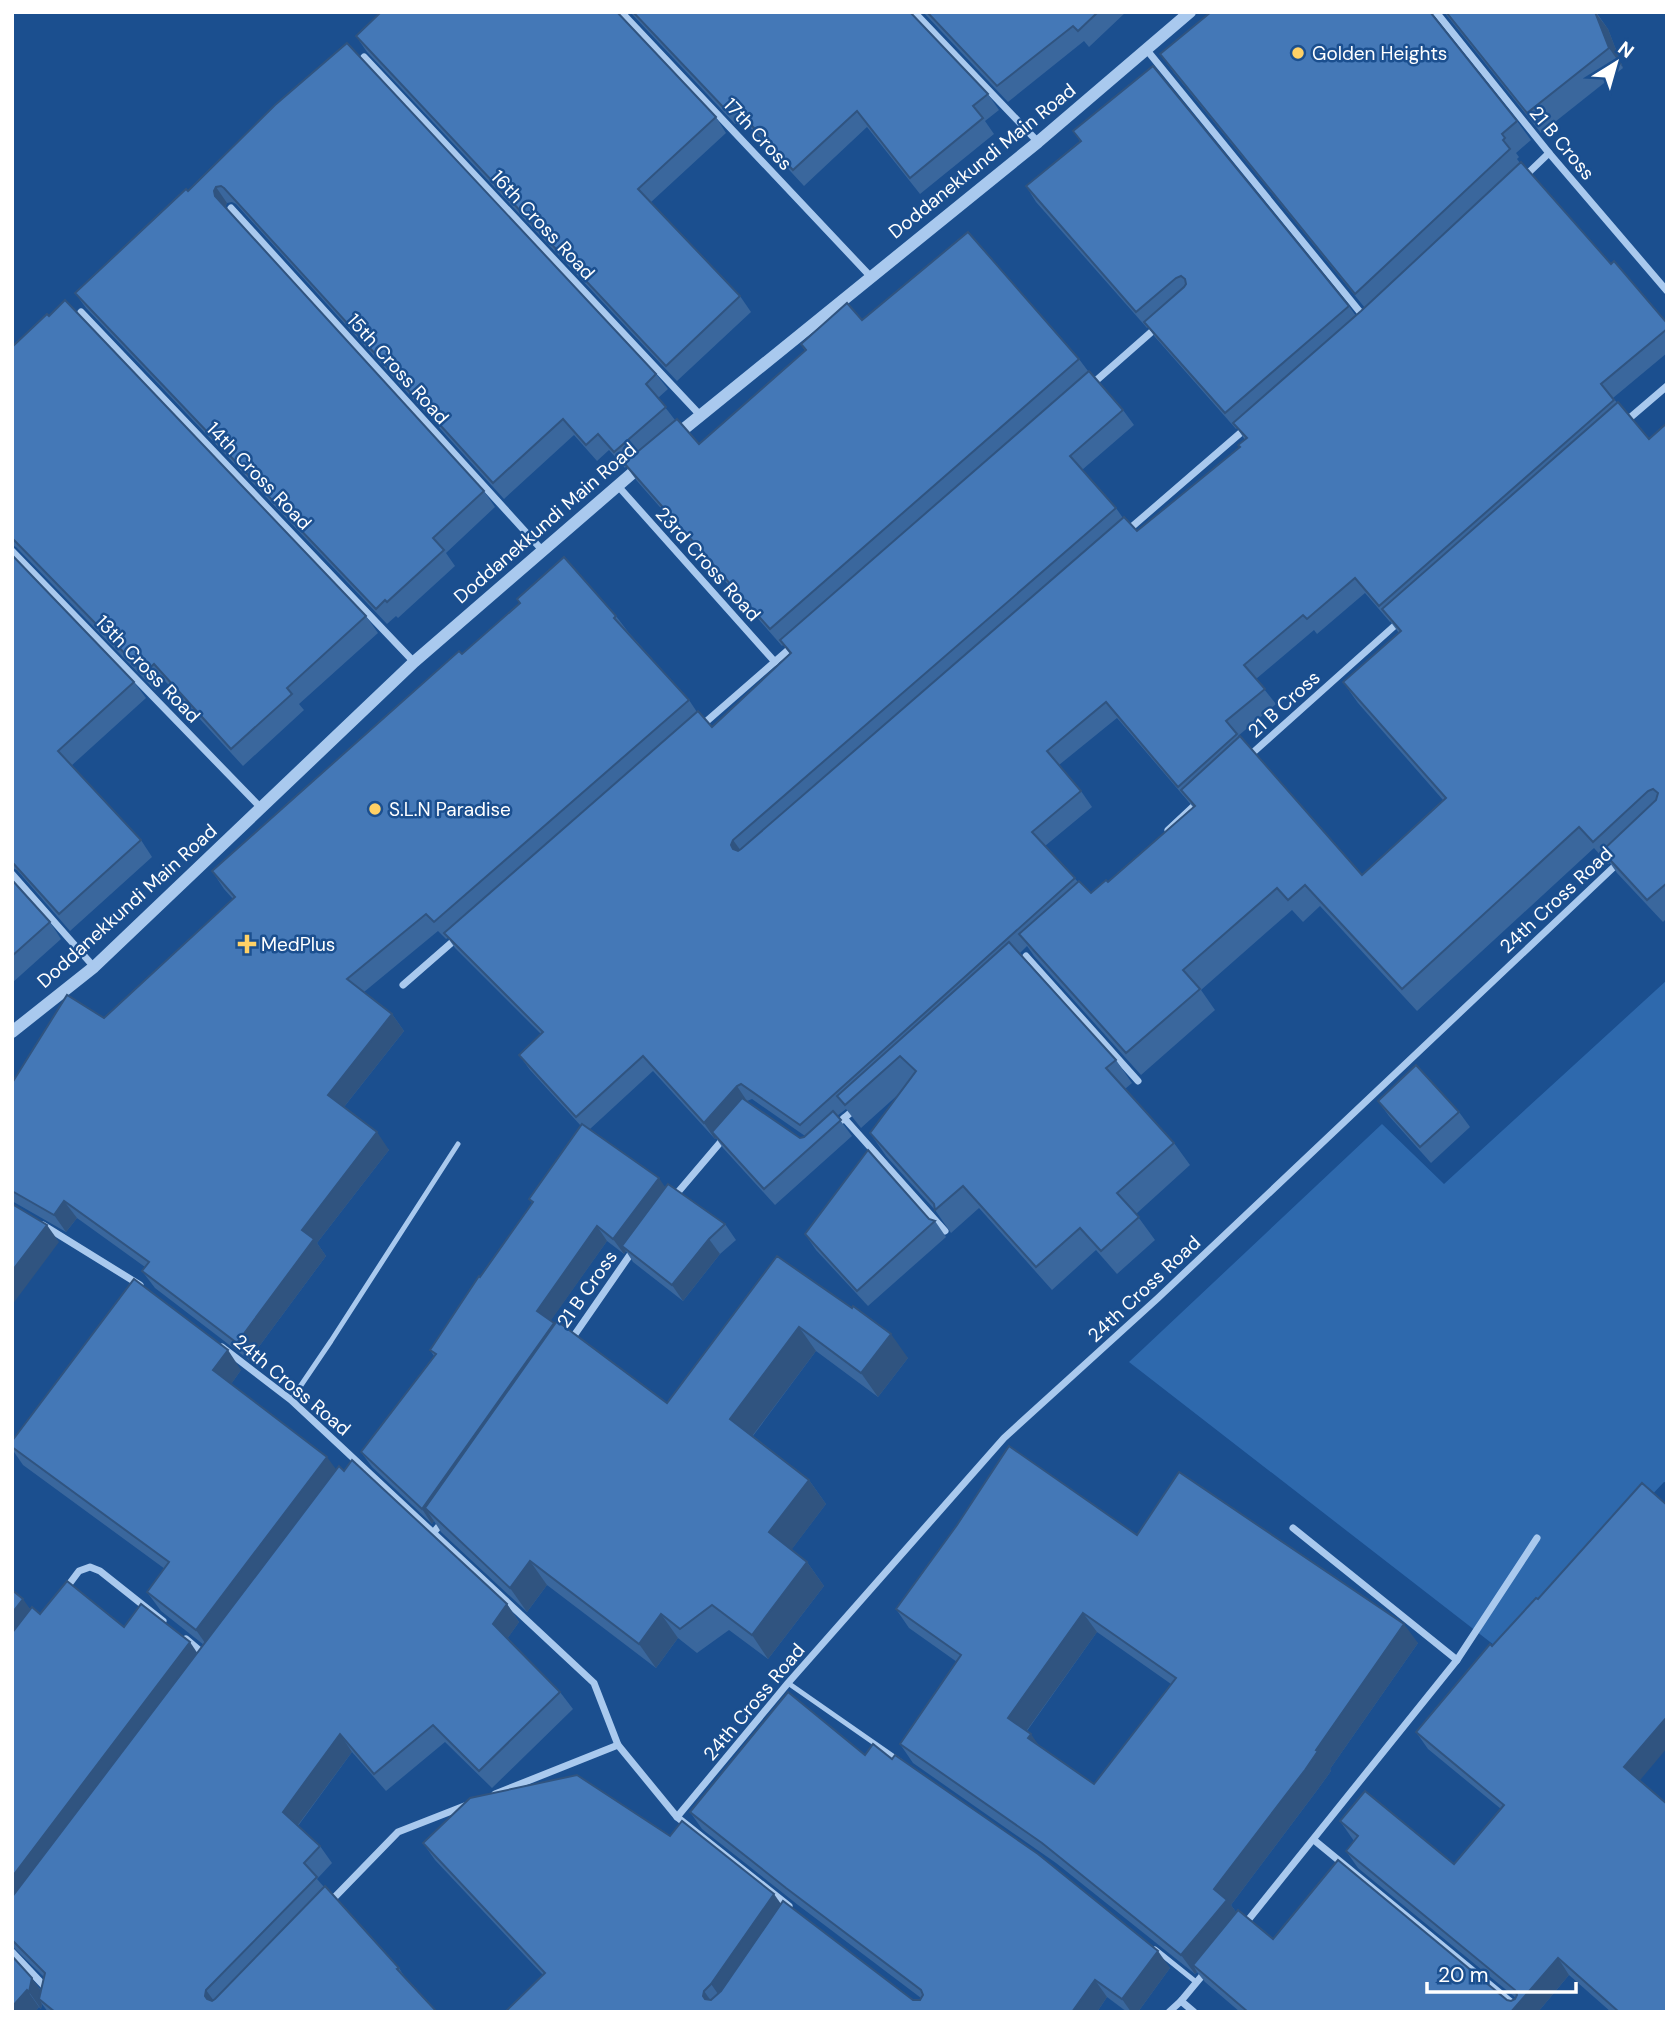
<svg xmlns="http://www.w3.org/2000/svg" width="1679" height="2024" viewBox="0 0 1679 2024" font-family="'DM Sans',sans-serif">
<style>
.green{fill:#2e69ad}
.lines{fill:none;stroke-linecap:round;stroke-linejoin:round}
.service{stroke:#a9c9ee;stroke-width:5}
.minor{stroke:#a9c9ee;stroke-width:7}
.tertiary{stroke:#a9c9ee;stroke-width:12}
.wall{fill:#3a679d;fill-rule:evenodd}
.shaded-wall{fill:#305480}
.building{fill:#4478b7;stroke:#305480;stroke-width:2;fill-rule:evenodd}
.poi-dot{fill:#ffd166;stroke:#1b4f8f;stroke-width:2.5}
.labels{text-anchor:middle;dominant-baseline:central;stroke-width:5;stroke-linejoin:round;paint-order:stroke}
.poi-label{font-size:19px;fill:#fff;stroke:#1b4f8f;text-anchor:start}
.street-label{font-size:19px;fill:#fff;stroke:#1b4f8f}
</style>
<rect width="100%" height="100%" fill="#1b4f8f"/>
<polygon class="green" points="1667,980 1667,1483 1664,1482 1503,1652 1129,1362 1382,1124 1444,1184"/>
<g class="lines">
<g class="service">
<polyline points="291,1400 331,1341 458,1144"/>
<polyline points="788,1683 900,1761"/>
<polyline points="1155,1949 1196,1982"/>
</g>
<g class="minor">
<polyline points="621,12 871,277"/>
<polyline points="914,12 1038,142"/>
<polyline points="1436,12 1549,153 1667,291"/>
<polyline points="1146,49 1364,317"/>
<polyline points="364,57 700,415"/>
<polyline points="1524,177 1549,153"/>
<polyline points="231,208 542,550"/>
<polyline points="81,312 414,662"/>
<polyline points="1090,386 1157,327"/>
<polyline points="1625,422 1667,386"/>
<polyline points="618,486 775,662"/>
<polyline points="1127,531 1245,429"/>
<polyline points="12,551 261,808"/>
<polyline points="700,727 794,645"/>
<polyline points="1248,757 1401,620"/>
<polyline points="1168,830 1198,802"/>
<polyline points="12,874 94,967"/>
<polyline points="1026,956 1138,1081"/>
<polyline points="403,985 458,937"/>
<polyline points="844,1118 945,1231"/>
<polyline points="836,1125 856,1108"/>
<polyline points="673,1198 724,1138"/>
<polyline points="43,1225 140,1285"/>
<polyline points="571,1340 634,1249"/>
<polyline points="222,1347 291,1400 594,1683 618,1745 677,1817 789,1906"/>
<polyline points="1293,1528 1457,1660"/>
<polyline points="434,1532 443,1521"/>
<polyline points="64,1591 79,1571 90,1567 100,1571 163,1621"/>
<polyline points="186,1639 206,1656"/>
<polyline points="495,1794 618,1745"/>
<polyline points="677,1817 788,1683 1004,1438 1158,1298 1618,863"/>
<polyline points="1314,1840 1523,2012"/>
<polyline points="329,1903 398,1832 467,1805"/>
<polyline points="1245,1924 1457,1660 1537,1538"/>
<polyline points="12,1952 48,1990"/>
<polyline points="1181,2001 1194,2012"/>
<polyline points="1169,2012 1181,2001 1206,1971"/>
</g>
<g class="tertiary">
<polyline points="674,437 1038,142 1190,12"/>
<polyline points="12,1032 94,967 414,662 644,463"/>
</g>
</g>
<g class="wall">
<polygon points="630,12 910,12 988,94 999,110 985,121 994,134 920,194 867,127 804,186 742,119 735,124"/>
<polygon points="923,12 1126,12 1089,47 1084,41 1008,102"/>
<polygon points="1444,12 1596,12 1608,29 1623,68 1541,133"/>
<polygon points="356,36 716,117 726,133 650,203 740,296 751,312 677,381 367,52"/>
<path d="M 1160,54 L 1517,121 L 1531,140 L 1516,153 L 1519,157 L 1517,159 L 1520,163 L 1611,264 L 1667,323 L 1667,353 L 1613,398 L 1649,439 L 1667,423 L 1667,918 L 1663,922 L 1617,873 L 1610,863 L 1608,864 L 1594,848 L 1417,1011 L 1320,906 L 1303,922 L 1292,910 L 1201,990 L 1215,1010 L 1141,1075 L 1034,956 L 1027,946 L 1020,953 L 1116,1060 L 1132,1083 L 1125,1089 L 1174,1143 L 1190,1165 L 1136,1214 L 1155,1240 L 1117,1274 L 1096,1250 L 1052,1290 L 979,1208 L 951,1233 L 935,1210 L 886,1156 L 870,1133 L 901,1092 L 861,1128 L 846,1109 L 837,1116 L 852,1136 L 775,1205 L 723,1148 L 716,1138 L 715,1139 L 653,1071 L 590,1129 L 666,1188 L 725,1224 L 736,1240 L 720,1254 L 683,1301 L 633,1262 L 626,1251 L 624,1254 L 607,1241 L 550,1321 L 667,1403 L 777,1256 L 908,1358 L 878,1397 L 816,1351 L 753,1436 L 809,1480 L 826,1504 L 791,1550 L 807,1562 L 824,1586 L 768,1659 L 729,1630 L 697,1653 L 678,1638 L 656,1668 L 547,1585 L 527,1612 L 441,1532 L 434,1521 L 432,1524 L 372,1467 L 361,1452 L 434,1356 L 430,1350 L 532,1203 L 529,1199 L 581,1126 L 530,1070 L 519,1055 L 541,1034 L 455,948 L 448,938 L 446,939 L 438,931 L 364,992 L 392,1014 L 404,1031 L 344,1107 L 389,1150 L 317,1243 L 326,1256 L 249,1360 L 155,1288 L 142,1271 L 145,1267 L 77,1218 L 66,1232 L 12,1201 L 12,1083 L 104,1018 L 233,899 L 224,889 L 212,871 L 520,604 L 517,599 L 616,616 L 629,633 L 689,700 L 697,712 L 712,727 L 790,654 L 783,645 L 782,646 L 637,481 L 626,466 L 625,468 L 609,450 L 597,461 L 574,435 L 504,499 L 236,204 L 232,202 L 227,203 L 225,207 L 484,491 L 495,507 L 446,553 L 455,566 L 398,618 L 396,616 L 387,624 L 86,308 L 75,293 L 188,191 L 275,105 L 656,374 L 668,389 L 658,398 L 675,420 L 699,444 L 805,351 L 801,344 L 862,320 L 1079,359 L 1088,371 L 1123,410 L 1134,425 L 1082,470 L 1116,508 L 1123,518 L 1137,531 L 1240,447 L 1245,440 L 1237,428 L 1236,429 L 1155,337 L 1148,327 L 1147,328 L 1036,202 L 1026,186 L 1080,141 L 1073,131 L 1349,306 L 1356,316 L 1365,308 L 1174,73 ZM 1365,593 L 1390,622 L 1390,621 L 1399,633 L 1343,682 L 1358,703 L 1443,800 L 1362,875 L 1238,736 L 1276,704 L 1256,679 L 1314,630 L 1317,634 ZM 1117,718 L 1193,807 L 1108,882 L 1091,893 L 1078,882 L 1045,846 L 1092,807 L 1081,791 L 1059,765 ZM 752,1099 L 805,1136 L 800,1138 L 747,1101 Z"/>
<polygon points="12,347 366,616 378,633 299,704 304,710 243,766 165,681 155,690 16,547 12,545"/>
<polygon points="12,555 134,682 146,698 71,766 141,840 152,857 70,931 17,870 12,868"/>
<polygon points="12,880 50,922 61,939 12,983"/>
<polygon points="1378,1101 1459,1112 1470,1127 1431,1163 1389,1116"/>
<polygon points="929,1219 935,1221 946,1237 868,1306 816,1250 805,1234"/>
<polygon points="241,1370 231,1384 336,1470 507,1604 519,1622 507,1639 560,1692 573,1709 492,1788 445,1742 386,1791 352,1752 298,1826 320,1846 332,1863 317,1879 324,1887 399,1968 406,1979 437,2012 48,2012 42,2004 41,2009 39,2007 35,2012 12,1956 41,1990 44,1977 12,1946 12,1590 31,1610 40,1614 124,1627 198,1653 204,1645 161,1611 147,1592 165,1569 23,1465 12,1449 12,1441"/>
<path d="M 1137,1535 L 1418,1643 L 1330,1769 L 1331,1771 L 1318,1789 L 1231,1905 L 1236,1912 L 1273,1939 L 1511,2001 L 1516,1998 L 1358,1868 L 1346,1851 L 1354,1841 L 1340,1821 L 1454,1864 L 1501,1809 L 1428,1749 L 1416,1732 L 1639,1781 L 1667,2012 L 1611,2012 L 1569,1975 L 1538,2012 L 1240,2012 L 1205,1982 L 1197,1972 L 1195,1974 L 1056,1863 L 913,1763 L 900,1744 L 957,1662 L 909,1628 L 896,1609 ZM 1097,1632 L 1171,1684 L 1094,1784 L 1040,1747 L 1027,1731 Z"/>
<polygon points="865,1755 1170,1968 1138,2012 1127,2012 1107,1997 1097,2012 505,2012 543,1975 435,1860 423,1843 670,1836 781,1905 913,2000 920,2000 921,1998 798,1905 702,1829 690,1812"/>
</g>
<g class="shaded-wall">
<polygon points="1595,12 1608,29 1623,68 1609,48"/>
<polygon points="216,187 227,203 225,207 215,196 214,191"/>
<polygon points="733,840 744,855 733,849 731,845"/>
<polygon points="392,1014 404,1031 340,1112 328,1095"/>
<polygon points="737,1086 747,1101 712,1132 716,1138 715,1139 704,1123"/>
<polygon points="377,1132 389,1150 317,1243 326,1256 249,1360 237,1343 302,1230"/>
<polygon points="659,1178 669,1193 622,1246 626,1251 624,1254 613,1239"/>
<polygon points="64,1201 77,1218 66,1232 54,1215"/>
<polygon points="47,1225 59,1242 12,1305 12,1271"/>
<polygon points="597,1226 607,1241 547,1326 537,1311"/>
<polygon points="709,1239 720,1254 683,1301 672,1285"/>
<polygon points="554,1323 564,1338 425,1508 434,1521 432,1524 422,1509"/>
<polygon points="799,1327 816,1351 747,1443 730,1419"/>
<polygon points="891,1334 908,1358 878,1397 861,1373"/>
<polygon points="228,1350 241,1370 227,1390 213,1370"/>
<polygon points="327,1457 341,1476 210,1650 196,1630"/>
<polygon points="809,1480 826,1504 786,1557 769,1532"/>
<polygon points="530,1561 547,1585 527,1612 510,1588"/>
<polygon points="807,1562 824,1586 768,1659 752,1635"/>
<polygon points="23,1599 35,1616 12,1646 12,1613"/>
<polygon points="507,1604 519,1622 505,1642 493,1624"/>
<polygon points="1083,1613 1097,1632 1022,1737 1008,1718"/>
<polygon points="661,1614 678,1638 656,1668 639,1644"/>
<polygon points="1404,1624 1418,1643 1330,1769 1331,1771 1318,1789 1231,1905 1241,1919 1193,1965 1197,1972 1195,1974 1181,1955 1214,1889 1316,1750"/>
<polygon points="190,1642 202,1660 12,1911 12,1877"/>
<polygon points="1667,1717 1667,1748 1636,1785 1624,1767"/>
<polygon points="340,1734 352,1752 295,1829 283,1812"/>
<polygon points="1031,1734 1044,1753 1028,1738"/>
<polygon points="774,1894 786,1911 723,2001 711,1984"/>
<polygon points="1158,1951 1170,1968 1138,2012 1131,2012 1122,1999"/>
<polygon points="1558,1958 1569,1975 1538,2012 1511,2012"/>
<polygon points="32,1978 44,1995 39,1999 42,2004 41,2009 29,1992"/>
<polygon points="1095,1980 1107,1997 1097,2012 1072,2012"/>
<polygon points="27,1990 39,2007 35,2012 12,2012 12,2007"/>
<polygon points="206,1990 219,2008 217,2012 205,1996"/>
<polygon points="704,1991 716,2008 714,2012 703,1996"/>
</g>
<g class="building">
<polygon points="381,12 617,12 716,117 638,189 740,296 666,366 356,36"/>
<polygon points="633,12 910,12 988,94 973,106 983,118 910,178 857,111 793,170 731,103 725,109"/>
<polygon points="927,12 1098,12 1078,31 1073,26 997,86"/>
<polygon points="1211,12 1430,12 1517,121 1502,134 1505,138 1503,140 1510,149 1355,294 1160,54"/>
<polygon points="1446,12 1595,12 1609,48 1527,113"/>
<polygon points="347,43 656,374 646,384 666,407 614,452 598,434 586,445 563,419 493,483 224,188 221,186 216,187 214,191 215,196 484,491 433,538 444,550 387,602 385,600 376,609 75,293 186,189 188,191 275,105"/>
<polygon points="1153,66 1349,306 1225,413 1144,322 1184,287 1186,284 1185,279 1181,276 1176,278 1136,312 1026,186 1081,141 1073,131"/>
<polygon points="1521,162 1611,264 1614,261 1667,323 1667,329 1601,384 1614,400 1379,606 1355,578 1307,619 1303,615 1244,665 1265,689 1226,721 1237,734 1178,787 1106,702 1047,751 1081,791 1032,832 1075,878 800,1125 741,1084 737,1086 704,1123 643,1056 576,1117 519,1055 543,1032 444,933 698,711 712,727 791,653 780,640 1089,371 1123,410 1070,456 1116,508 733,840 731,845 733,849 738,851 741,849 1124,517 1137,531 1240,447 1238,445 1247,438 1233,423 1361,311"/>
<polygon points="968,232 1079,359 770,629 624,463 677,419 699,444 806,350 801,344 847,303 862,320"/>
<polygon points="65,300 366,616 287,688 292,694 231,749 154,664 144,673 12,538 12,347 47,314 49,316"/>
<polygon points="1618,402 1649,439 1667,423 1667,883 1647,900 1602,851 1656,800 1658,793 1653,789 1648,791 1593,842 1579,827 1402,989 1305,885 1288,900 1277,888 1183,970 1200,989 1126,1053 1019,934 1079,881 1091,893 1106,880 1108,882 1195,806 1181,790 1240,736 1362,875 1446,798 1343,682 1401,631 1382,609"/>
<polygon points="12,555 134,682 58,751 141,840 59,914 12,862"/>
<polygon points="564,557 616,616 614,618 689,700 434,922 426,914 347,979 392,1014 328,1095 377,1132 302,1230 314,1239 237,1343 142,1271 149,1262 64,1201 54,1215 12,1191 12,1083 67,995 104,1018 235,897 212,871 459,651 462,654 520,603 517,599"/>
<polygon points="12,880 50,922 12,956"/>
<polygon points="1009,942 1116,1060 1106,1068 1174,1143 1117,1193 1139,1217 1101,1251 1080,1228 1036,1267 963,1186 935,1210 934,1204 870,1133 916,1071 900,1056 845,1105 837,1096"/>
<polygon points="1416,1065 1459,1112 1420,1147 1378,1101"/>
<polygon points="742,1098 800,1138 804,1137 833,1111 841,1120 764,1189 712,1132"/>
<polygon points="582,1124 659,1178 613,1239 597,1226 537,1311 554,1323 422,1509 361,1452 436,1354 430,1350 479,1276 480,1277 533,1202 529,1199"/>
<polygon points="868,1150 929,1219 935,1221 857,1291 805,1234"/>
<polygon points="668,1184 725,1224 709,1239 672,1285 622,1246"/>
<polygon points="12,1204 47,1225 12,1271"/>
<polygon points="777,1256 852,1308 853,1306 891,1334 861,1373 799,1327 730,1419 809,1480 769,1532 807,1562 752,1635 712,1605 680,1629 661,1614 639,1644 530,1561 510,1588 425,1508 557,1321 667,1403"/>
<polygon points="134,1279 228,1350 213,1370 327,1457 196,1630 147,1592 169,1562 12,1447 12,1441"/>
<path d="M 1009,1446 L 1137,1535 L 1179,1472 L 1404,1624 L 1316,1750 L 1318,1751 L 1305,1770 L 1214,1889 L 1227,1900 L 1181,1955 L 1042,1843 L 900,1744 L 961,1655 L 896,1609 L 957,1525 ZM 1083,1613 L 1176,1678 L 1094,1784 L 1028,1738 L 1031,1734 L 1008,1718 Z"/>
<polygon points="352,1460 507,1604 493,1624 560,1692 479,1771 433,1725 374,1774 340,1734 283,1812 320,1846 304,1863 317,1877 206,1990 205,1996 207,1999 212,2001 215,1999 325,1886 399,1968 397,1969 437,2012 55,2012 39,1999 45,1973 12,1940 12,1897 339,1466 344,1471"/>
<polygon points="1642,1483 1667,1505 1667,1717 1624,1767 1667,1804 1667,2012 1619,2012 1558,1958 1511,2012 1248,2012 1193,1965 1238,1910 1273,1939 1338,1860 1507,2000 1511,2001 1515,1999 1517,1995 1515,1990 1346,1851 1358,1836 1340,1821 1365,1791 1454,1864 1504,1805 1416,1732 1490,1644 1492,1646 1536,1598 1538,1599"/>
<polygon points="67,1581 124,1627 141,1604 190,1642 12,1877 12,1633 32,1607 40,1614"/>
<polygon points="12,1590 23,1599 12,1613"/>
<polygon points="788,1692 865,1755 873,1744 892,1759 895,1755 1038,1854 1158,1951 1122,1999 1095,1980 1072,2012 505,2012 545,1973 423,1843 470,1798 577,1775 670,1836 682,1821 774,1894 711,1984 704,1991 703,1996 705,1999 711,2000 721,1991 783,1901 913,2000 920,2000 923,1995 921,1990 786,1888 690,1812"/>
<polygon points="12,1956 32,1978 29,1992 27,1990 12,2007"/>
</g>
<g class="poi-dot">
<circle cx="1298" cy="53" r="7"/>
<circle cx="375" cy="809" r="7"/>
<path d="M243.5 933.5h7v7h7v7h-7v7h-7v-7h-7v-7h7z"/>
</g>
<g class="labels">
<g class="poi-label">
<text x="1312" y="53">Golden Heights</text>
<text x="389" y="809">S.L.N Paradise</text>
<text x="261" y="944">MedPlus</text>
</g>
<g class="street-label">
<text transform="translate(758 134) rotate(47)">17th Cross</text>
<text transform="translate(1562 143) rotate(50)">21 B Cross</text>
<text transform="translate(982 161) rotate(-39)">Doddanekkundi Main Road</text>
<text transform="translate(543 225) rotate(47)">16th Cross Road</text>
<text transform="translate(398 369) rotate(48)">15th Cross Road</text>
<text transform="translate(259 476) rotate(46)">14th Cross Road</text>
<text transform="translate(545 523) rotate(-41)">Doddanekkundi Main Road</text>
<text transform="translate(708 564) rotate(48)">23rd Cross Road</text>
<text transform="translate(148 669) rotate(46)">13th Cross Road</text>
<text transform="translate(1284 704) rotate(-42)">21 B Cross</text>
<text transform="translate(1556 900) rotate(-43)">24th Cross Road</text>
<text transform="translate(127 906) rotate(-42)">Doddanekkundi Main Road</text>
<text transform="translate(587 1289) rotate(-55)">21 B Cross</text>
<text transform="translate(1144 1289) rotate(-43)">24th Cross Road</text>
<text transform="translate(292 1385) rotate(40)">24th Cross Road</text>
<text transform="translate(754 1702) rotate(-50)">24th Cross Road</text>
</g>
</g>
<rect width="1679" height="2024" fill="none" stroke="#ffffff" stroke-width="28"/>
<g transform="translate(1616 63) rotate(37)" stroke="#1b4f8f" stroke-width="5" paint-order="stroke">
<path d="M0-5L12 26L0 18L-12 26Z" fill="#ffffff"/>
<text y="-10" font-size="19" font-weight="bold" text-anchor="middle" fill="#ffffff">N</text>
</g>
<path d="M1427 1982v10h149v-10" fill="none" stroke="#ffffff" stroke-width="3.5"/>
<text x="1438" y="1982" font-size="21" fill="#ffffff" stroke="#1b4f8f" stroke-width="5" paint-order="stroke">20 m</text>
</svg>
